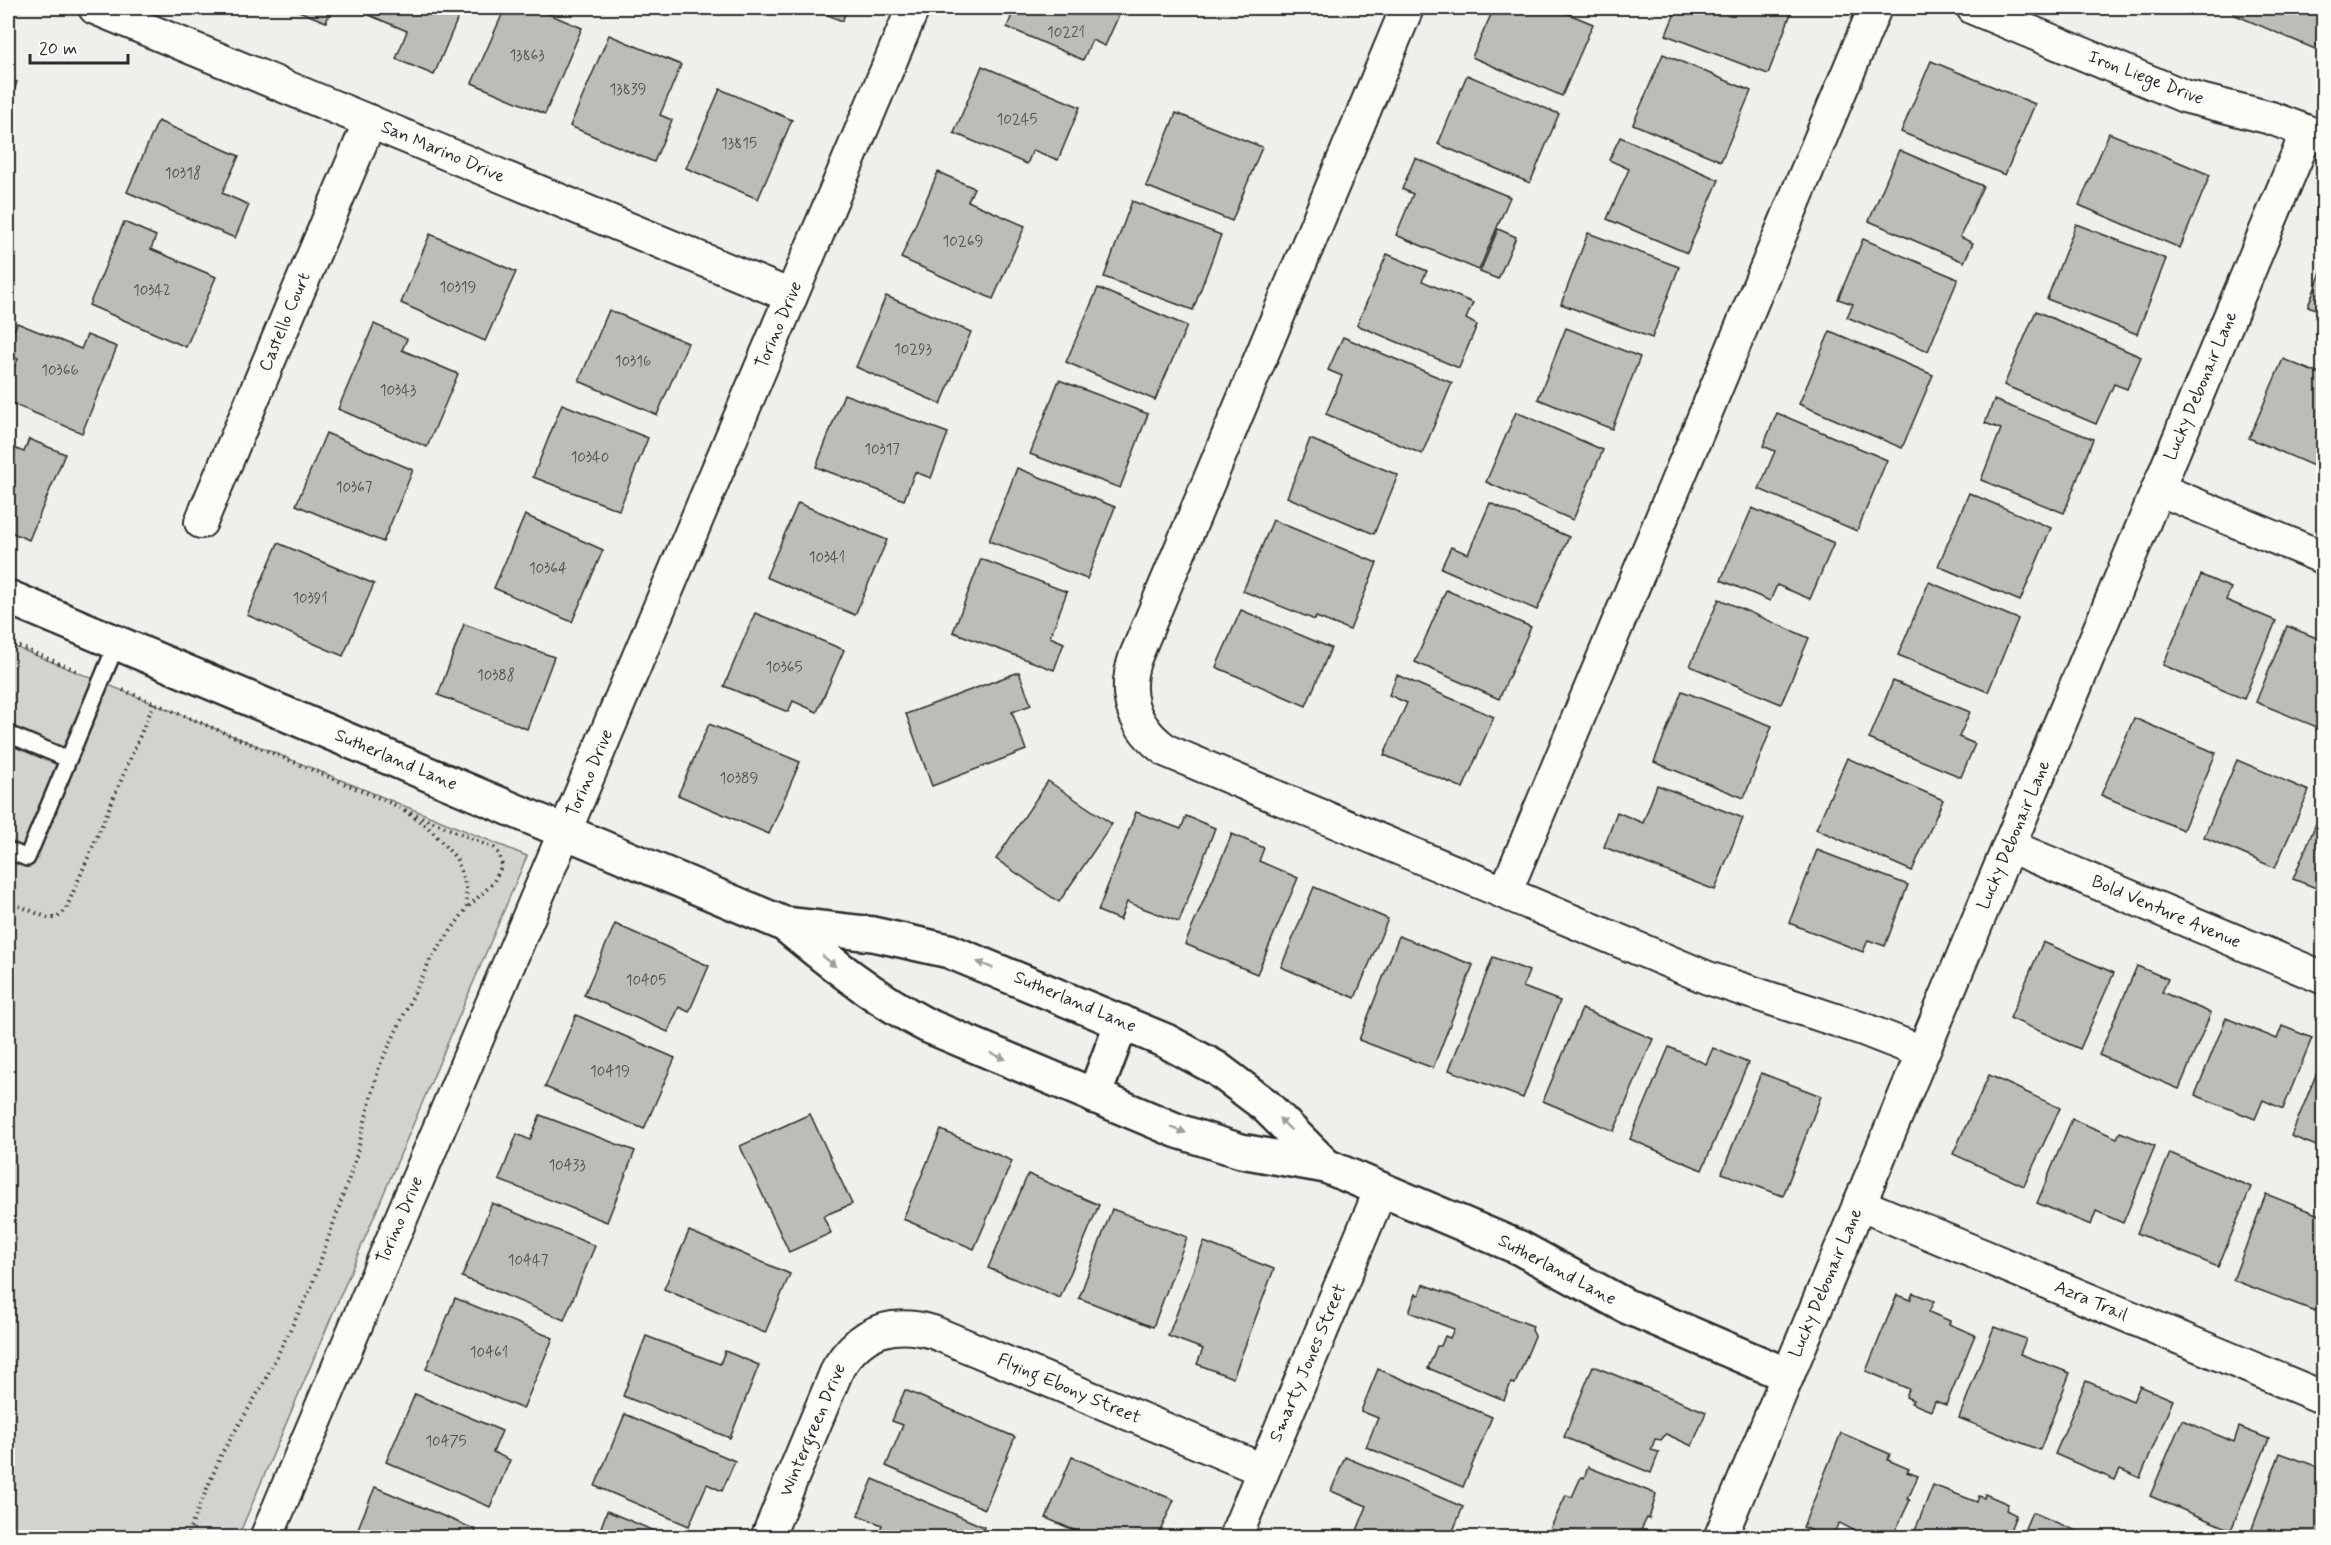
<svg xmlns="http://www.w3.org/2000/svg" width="2331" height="1545" viewBox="0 0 2331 1545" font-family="Mynerve,sans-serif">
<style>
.green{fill:#d3d2cf;stroke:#7f7e7d;stroke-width:1.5}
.building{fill:#bdbcb8;stroke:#2b2b2b;stroke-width:1.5}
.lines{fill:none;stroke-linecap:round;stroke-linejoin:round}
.lane-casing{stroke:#2b2b2b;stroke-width:20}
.street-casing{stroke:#2b2b2b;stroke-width:36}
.secondary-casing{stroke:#2b2b2b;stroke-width:38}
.path{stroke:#2b2b2b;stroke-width:4;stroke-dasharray:1.5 4.5;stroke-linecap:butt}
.lane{stroke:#fdfcf7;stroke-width:15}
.street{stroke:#fdfcf7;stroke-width:32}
.secondary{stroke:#fdfcf7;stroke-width:33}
.oneway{fill:#9e9e9b}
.labels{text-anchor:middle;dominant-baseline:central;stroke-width:4.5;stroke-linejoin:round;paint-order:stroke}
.number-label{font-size:15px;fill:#504f4e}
.street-label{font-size:18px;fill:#2b2b2b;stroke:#fdfcf7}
</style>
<rect width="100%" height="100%" fill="#f0efeb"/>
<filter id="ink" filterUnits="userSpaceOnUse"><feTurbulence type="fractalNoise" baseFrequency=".0167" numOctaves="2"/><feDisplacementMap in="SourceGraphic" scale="12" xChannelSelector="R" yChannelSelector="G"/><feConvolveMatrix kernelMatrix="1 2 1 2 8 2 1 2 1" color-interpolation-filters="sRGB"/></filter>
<g filter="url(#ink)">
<polygon class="green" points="8,644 527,856 238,1537 8,1537"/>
<g class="building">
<polygon points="291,8 332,8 326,22"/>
<polygon points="364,8 462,8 434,75 396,59 407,31 362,12"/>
<polygon points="505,8 534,8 582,28 545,114 472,83"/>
<polygon points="812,8 848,8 842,21"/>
<polygon points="1015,8 1122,8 1105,46 1092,40 1083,60 1007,27"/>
<polygon points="1494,8 1554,8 1593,24 1562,96 1472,57"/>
<polygon points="1677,8 1793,8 1768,74 1666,35"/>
<polygon points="2235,8 2324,8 2324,30 2315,49 2233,14"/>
<polygon points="609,35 681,65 660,115 672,120 654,162 570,126"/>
<polygon points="1663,54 1751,91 1721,161 1633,124"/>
<polygon points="1931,61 2035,104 2005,175 1901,132"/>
<polygon points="982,66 1080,107 1058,160 1033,150 1027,164 954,133"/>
<polygon points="1467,75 1559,114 1530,183 1438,144"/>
<polygon points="8,78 17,82 8,107"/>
<polygon points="720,89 792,120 758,199 686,168"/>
<polygon points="1176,113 1262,147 1232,221 1146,186"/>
<polygon points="158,121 239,156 222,193 249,205 235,238 127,192"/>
<polygon points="2109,133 2210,175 2180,248 2079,205"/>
<polygon points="1620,137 1719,180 1687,253 1607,219 1629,169 1609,160"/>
<polygon points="1899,150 1983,186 1960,237 1973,243 1964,262 1869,221"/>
<polygon points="1415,158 1510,197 1479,270 1396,235 1413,194 1402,189"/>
<polygon points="938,172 974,188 968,201 1025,226 993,299 901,258"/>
<polygon points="1132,201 1221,235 1193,310 1104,277"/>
<polygon points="124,222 156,236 151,249 216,277 186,347 89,305"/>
<polygon points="2076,224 2166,259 2137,334 2047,299"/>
<polygon points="1498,229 1516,237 1498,279 1480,272"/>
<polygon points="1588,233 1679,267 1652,338 1561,304"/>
<polygon points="430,234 516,272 485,341 401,303"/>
<polygon points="1863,239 1958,279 1928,351 1847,317 1853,304 1838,299"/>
<polygon points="1387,254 1427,271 1422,281 1473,303 1466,319 1477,325 1459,368 1357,325"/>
<polygon points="2324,265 2324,312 2308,306"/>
<polygon points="1098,288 1187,326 1155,400 1066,362"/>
<polygon points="886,296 971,332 941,404 856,367"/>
<polygon points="609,310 688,343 657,415 579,381"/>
<polygon points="2036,311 2141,357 2127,389 2114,384 2096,424 2004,385"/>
<polygon points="17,323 81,349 87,335 117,347 82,433 8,402 8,383 18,359 8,355 8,346"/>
<polygon points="374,324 407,339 402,350 458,374 427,447 338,409"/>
<polygon points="1566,328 1640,357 1612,429 1538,399"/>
<polygon points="1830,331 1933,375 1902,448 1799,404"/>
<polygon points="1343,337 1452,383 1422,454 1326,414 1342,376 1328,370"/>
<polygon points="2283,359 2324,376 2323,470 2249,438"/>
<polygon points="1059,380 1148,414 1120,488 1030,454"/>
<polygon points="844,394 948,433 931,478 915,472 904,500 816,467"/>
<polygon points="1994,400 2093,439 2064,513 1981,480 2001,429 1985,423"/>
<polygon points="562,404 648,438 619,510 533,477"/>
<polygon points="1516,412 1603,450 1573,520 1486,482"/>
<polygon points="1777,413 1887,460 1857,531 1759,489 1775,451 1763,446"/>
<polygon points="326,433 413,470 383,542 296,505"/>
<polygon points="29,439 65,454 29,540 8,531 8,446 24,452"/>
<polygon points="1310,439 1398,475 1374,534 1287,497"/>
<polygon points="1017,468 1115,507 1087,579 989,541"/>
<polygon points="1969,493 2051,528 2020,601 1938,566"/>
<polygon points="798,503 887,540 855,615 766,577"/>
<polygon points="1490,503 1569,537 1537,610 1441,568 1451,547 1468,554"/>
<polygon points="1752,508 1834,543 1810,599 1777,585 1770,601 1721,580"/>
<polygon points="525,515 603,550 572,622 494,588"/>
<polygon points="1273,520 1377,563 1350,630 1316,617 1315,620 1243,591"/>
<polygon points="278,543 374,584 343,656 247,615"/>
<polygon points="981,559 1067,592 1050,637 1064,643 1054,670 953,632"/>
<polygon points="2201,575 2231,588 2226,600 2276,621 2244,699 2163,665"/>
<polygon points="1929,582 2018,619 1988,692 1898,655"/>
<polygon points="1446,590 1531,627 1499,699 1415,662"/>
<polygon points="1719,599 1809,638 1781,704 1690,666"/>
<polygon points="1241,610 1331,648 1306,706 1216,667"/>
<polygon points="755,613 844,650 817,712 793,701 788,712 724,686"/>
<polygon points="464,624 554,657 527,729 438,695"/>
<polygon points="2287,626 2324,641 2324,730 2256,702"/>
<polygon points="1019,672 1031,705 1012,712 1026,750 932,786 906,714"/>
<polygon points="1397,675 1494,717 1463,788 1384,755 1407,703 1389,695"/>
<polygon points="1893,681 1970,712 1959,737 1975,744 1961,777 1869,739"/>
<polygon points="1682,691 1772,726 1744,798 1654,762"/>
<polygon points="2134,718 2216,753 2183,830 2101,795"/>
<polygon points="709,724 800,762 769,834 678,795"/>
<polygon points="1847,758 1943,800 1912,871 1816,829"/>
<polygon points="2237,760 2309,791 2275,868 2204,837"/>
<polygon points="1048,781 1112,824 1059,902 996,859"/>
<polygon points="1657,785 1743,818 1715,890 1604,847 1617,812 1643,823"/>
<polygon points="2324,804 2324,891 2293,879"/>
<polygon points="1136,812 1181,829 1186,816 1215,828 1179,922 1127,902 1120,920 1098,911"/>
<polygon points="1232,834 1264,848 1259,861 1298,878 1257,974 1185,944"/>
<polygon points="1817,850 1908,885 1885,946 1868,940 1863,952 1789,923"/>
<polygon points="1314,887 1388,919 1355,998 1281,967"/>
<polygon points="615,924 709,966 689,1012 679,1007 668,1032 584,995"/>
<polygon points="1399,936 1473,965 1433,1068 1359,1040"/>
<polygon points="2043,942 2114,973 2080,1049 2010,1018"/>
<polygon points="1493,957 1529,971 1523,987 1560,1001 1523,1098 1449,1070"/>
<polygon points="2137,966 2168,979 2162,992 2211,1013 2179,1089 2099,1055"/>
<polygon points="1582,1009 1653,1039 1614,1131 1543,1101"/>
<polygon points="576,1015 675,1058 644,1129 545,1087"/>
<polygon points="2226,1018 2277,1039 2282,1026 2312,1038 2283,1109 2263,1100 2255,1119 2195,1095"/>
<polygon points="1669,1047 1706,1064 1713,1048 1748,1063 1702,1170 1630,1139"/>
<polygon points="2322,1060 2324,1060 2324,1149 2291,1136"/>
<polygon points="1761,1073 1821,1096 1783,1196 1722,1173"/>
<polygon points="1989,1075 2060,1108 2024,1186 1953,1154"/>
<polygon points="810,1114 852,1204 823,1216 831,1233 789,1252 740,1146"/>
<polygon points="540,1115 635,1151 607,1222 499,1180 517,1134 530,1140"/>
<polygon points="2072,1119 2117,1138 2120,1132 2155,1146 2123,1223 2096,1211 2091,1225 2037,1203"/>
<polygon points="941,1130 1012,1161 974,1249 903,1219"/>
<polygon points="2170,1153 2251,1187 2218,1267 2137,1233"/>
<polygon points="1028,1174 1099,1205 1060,1298 988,1268"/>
<polygon points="2266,1194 2324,1217 2324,1288 2315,1311 2233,1280"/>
<polygon points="492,1203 595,1246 564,1320 462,1277"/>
<polygon points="1112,1209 1187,1237 1153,1327 1079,1298"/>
<polygon points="689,1231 790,1274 765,1333 664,1289"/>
<polygon points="1204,1242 1274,1269 1233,1378 1197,1364 1203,1349 1168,1336"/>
<polygon points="1423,1284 1533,1326 1532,1330 1535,1336 1515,1384 1511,1383 1504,1400 1428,1368 1437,1346 1441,1346 1445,1336 1450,1338 1454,1329 1409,1312 1416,1294 1419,1295"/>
<polygon points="1913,1293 1934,1301 1929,1312 1950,1321 1949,1324 1975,1335 1946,1405 1935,1401 1931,1411 1911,1403 1913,1400 1906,1397 1909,1389 1866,1371 1897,1295 1910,1300"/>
<polygon points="455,1298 553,1338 523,1409 426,1369"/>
<polygon points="1994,1327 2026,1339 2020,1354 2070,1373 2040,1450 1959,1418"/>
<polygon points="646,1336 720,1364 725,1351 759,1365 730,1438 623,1396"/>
<polygon points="1593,1366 1706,1412 1692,1446 1666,1434 1661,1440 1655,1439 1651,1450 1659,1452 1651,1473 1564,1437"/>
<polygon points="1378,1369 1492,1417 1463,1487 1366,1447 1378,1418 1361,1411"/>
<polygon points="2086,1381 2133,1401 2140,1386 2173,1400 2140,1478 2120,1469 2115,1480 2055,1454"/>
<polygon points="905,1390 1015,1437 985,1509 886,1466 903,1425 892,1421"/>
<polygon points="415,1394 502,1431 493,1452 510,1460 490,1507 386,1462"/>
<polygon points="625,1414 735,1461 722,1491 707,1484 689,1526 595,1486"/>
<polygon points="2182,1420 2234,1442 2239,1427 2269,1439 2231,1530 2150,1496"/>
<polygon points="1841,1433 1890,1454 1888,1460 1909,1469 1907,1472 1918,1476 1908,1499 1910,1500 1892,1538 1862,1538 1856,1535 1857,1532 1840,1523 1838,1524 1832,1538 1828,1538 1803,1527"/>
<polygon points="2280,1453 2324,1469 2324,1538 2261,1538 2250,1534"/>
<polygon points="1072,1457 1174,1500 1157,1538 1092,1538 1046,1518"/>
<polygon points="1345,1457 1463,1507 1450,1538 1354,1538 1367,1506 1331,1491"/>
<polygon points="1588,1467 1656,1494 1649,1519 1647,1518 1637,1538 1546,1538 1566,1495 1572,1497 1581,1477 1584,1478"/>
<polygon points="873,1479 984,1527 979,1538 877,1538 882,1525 858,1515"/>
<polygon points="1933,1485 1977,1502 1979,1496 1984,1498 1985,1494 2008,1504 2006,1510 2016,1515 2007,1538 1912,1538"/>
<polygon points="375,1487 476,1530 473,1538 354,1538"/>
<polygon points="607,1511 671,1538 597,1538"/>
<polygon points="2032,1512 2093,1538 2021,1538"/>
</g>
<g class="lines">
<defs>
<g id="lane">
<polyline points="8,734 68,759"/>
<polyline points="8,850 27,858 117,643"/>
</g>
<g id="street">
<polyline points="95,8 791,296"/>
<path d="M 1407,8 L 1135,658 C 1122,696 1134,728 1167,751 L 1708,978 L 1863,1029 L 1922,1052"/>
<polyline points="1973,8 2184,96 2271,118 2324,138"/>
<polyline points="2158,489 2324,558"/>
<polyline points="201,522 370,121"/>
<polyline points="2009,846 2324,978"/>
<polyline points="1505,893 1875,8"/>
<polyline points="1859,1204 2324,1398"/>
<polyline points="266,1538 913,8"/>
<path d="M 767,1538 L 838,1368 C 861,1331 892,1320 933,1332 L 1263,1470"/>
<polyline points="1235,1538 1381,1189"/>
<polyline points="1720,1538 2307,132"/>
</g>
<g id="secondary">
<polyline points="8,597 784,924 873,934 949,951 1166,1041 1216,1068 1265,1105 1326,1166"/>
<path d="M 784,924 C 829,961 873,997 926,1025 L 1178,1131 L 1241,1151 L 1326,1166 L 1520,1248 L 1626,1306 L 1787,1375"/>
<polyline points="1094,1096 1122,1022"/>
</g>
</defs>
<use href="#lane" class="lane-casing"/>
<use href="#street" class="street-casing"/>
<use href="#secondary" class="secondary-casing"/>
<g class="path">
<polyline points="8,642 80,672"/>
<polyline points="123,690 393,804 426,825 456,858 466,886 467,908 430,960 379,1067 354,1164 311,1288 262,1386 222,1453 186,1538"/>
<polyline points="405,810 494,848 499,854 502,865 493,883 467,908"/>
<polyline points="8,901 48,918 57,918 66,909 154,703"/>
</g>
<use href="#lane" class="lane"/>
<use href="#street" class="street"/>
<use href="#secondary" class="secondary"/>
</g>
<defs><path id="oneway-solid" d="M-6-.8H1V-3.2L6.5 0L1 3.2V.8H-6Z" transform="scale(1.5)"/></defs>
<g class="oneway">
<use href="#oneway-solid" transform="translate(829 961) rotate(39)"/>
<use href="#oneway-solid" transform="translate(985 965) rotate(-158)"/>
<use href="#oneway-solid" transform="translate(998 1056) rotate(23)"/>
<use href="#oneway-solid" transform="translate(1285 1124) rotate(-135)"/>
<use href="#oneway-solid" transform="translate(1178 1130) rotate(20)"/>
</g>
</g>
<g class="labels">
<g class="number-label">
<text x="1066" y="33">10221</text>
<text x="527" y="56">13863</text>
<text x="628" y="90">13839</text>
<text x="1017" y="120">10245</text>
<text x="739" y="144">13815</text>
<text x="183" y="174">10318</text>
<text x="963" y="242">10269</text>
<text x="458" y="288">10319</text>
<text x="152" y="291">10342</text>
<text x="913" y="350">10293</text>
<text x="633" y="362">10316</text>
<text x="60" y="371">10366</text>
<text x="398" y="391">10343</text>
<text x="882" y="450">10317</text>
<text x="590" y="458">10340</text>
<text x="354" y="488">10367</text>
<text x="827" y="558">10341</text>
<text x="548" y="569">10364</text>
<text x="310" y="599">10391</text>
<text x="784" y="668">10365</text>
<text x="496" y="676">10388</text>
<text x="739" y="779">10389</text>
<text x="646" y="981">10405</text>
<text x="610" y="1072">10419</text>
<text x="567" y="1166">10433</text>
<text x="528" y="1261">10447</text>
<text x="489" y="1353">10461</text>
<text x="446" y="1442">10475</text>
</g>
<g class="street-label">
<text transform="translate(2146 78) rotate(21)">Iron Liege Drive</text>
<text transform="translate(443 152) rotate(23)">San Marino Drive</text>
<text transform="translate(285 322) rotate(-67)">Castello Court</text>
<text transform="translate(779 325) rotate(-67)">Torino Drive</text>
<text transform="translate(2201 386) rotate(-67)">Lucky Debonair Lane</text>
<text transform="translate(396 760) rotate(23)">Sutherland Lane</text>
<text transform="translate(590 773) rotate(-67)">Torino Drive</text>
<text transform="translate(2014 835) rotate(-67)">Lucky Debonair Lane</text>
<text transform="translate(2166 912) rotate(23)">Bold Venture Avenue</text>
<text transform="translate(1075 1002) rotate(23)">Sutherland Lane</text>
<text transform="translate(400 1220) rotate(-67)">Torino Drive</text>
<text transform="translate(1557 1270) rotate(28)">Sutherland Lane</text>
<text transform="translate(1826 1283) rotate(-67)">Lucky Debonair Lane</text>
<text transform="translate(2091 1301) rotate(23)">Azra Trail</text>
<text transform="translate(1308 1363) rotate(-67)">Smarty Jones Street</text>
<text transform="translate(1069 1389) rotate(23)">Flying Ebony Street</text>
<text transform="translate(813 1430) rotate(-67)">Wintergreen Drive</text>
</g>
</g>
<rect width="2331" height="1545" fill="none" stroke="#fdfcf7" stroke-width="30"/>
<rect x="15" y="15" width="2301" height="1515" fill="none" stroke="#2b2b2b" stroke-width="2" filter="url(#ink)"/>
<path d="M30 54v9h98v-9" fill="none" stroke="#2b2b2b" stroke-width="3"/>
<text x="39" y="54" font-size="18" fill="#2b2b2b" stroke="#fdfcf7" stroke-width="4.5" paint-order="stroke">20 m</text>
</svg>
